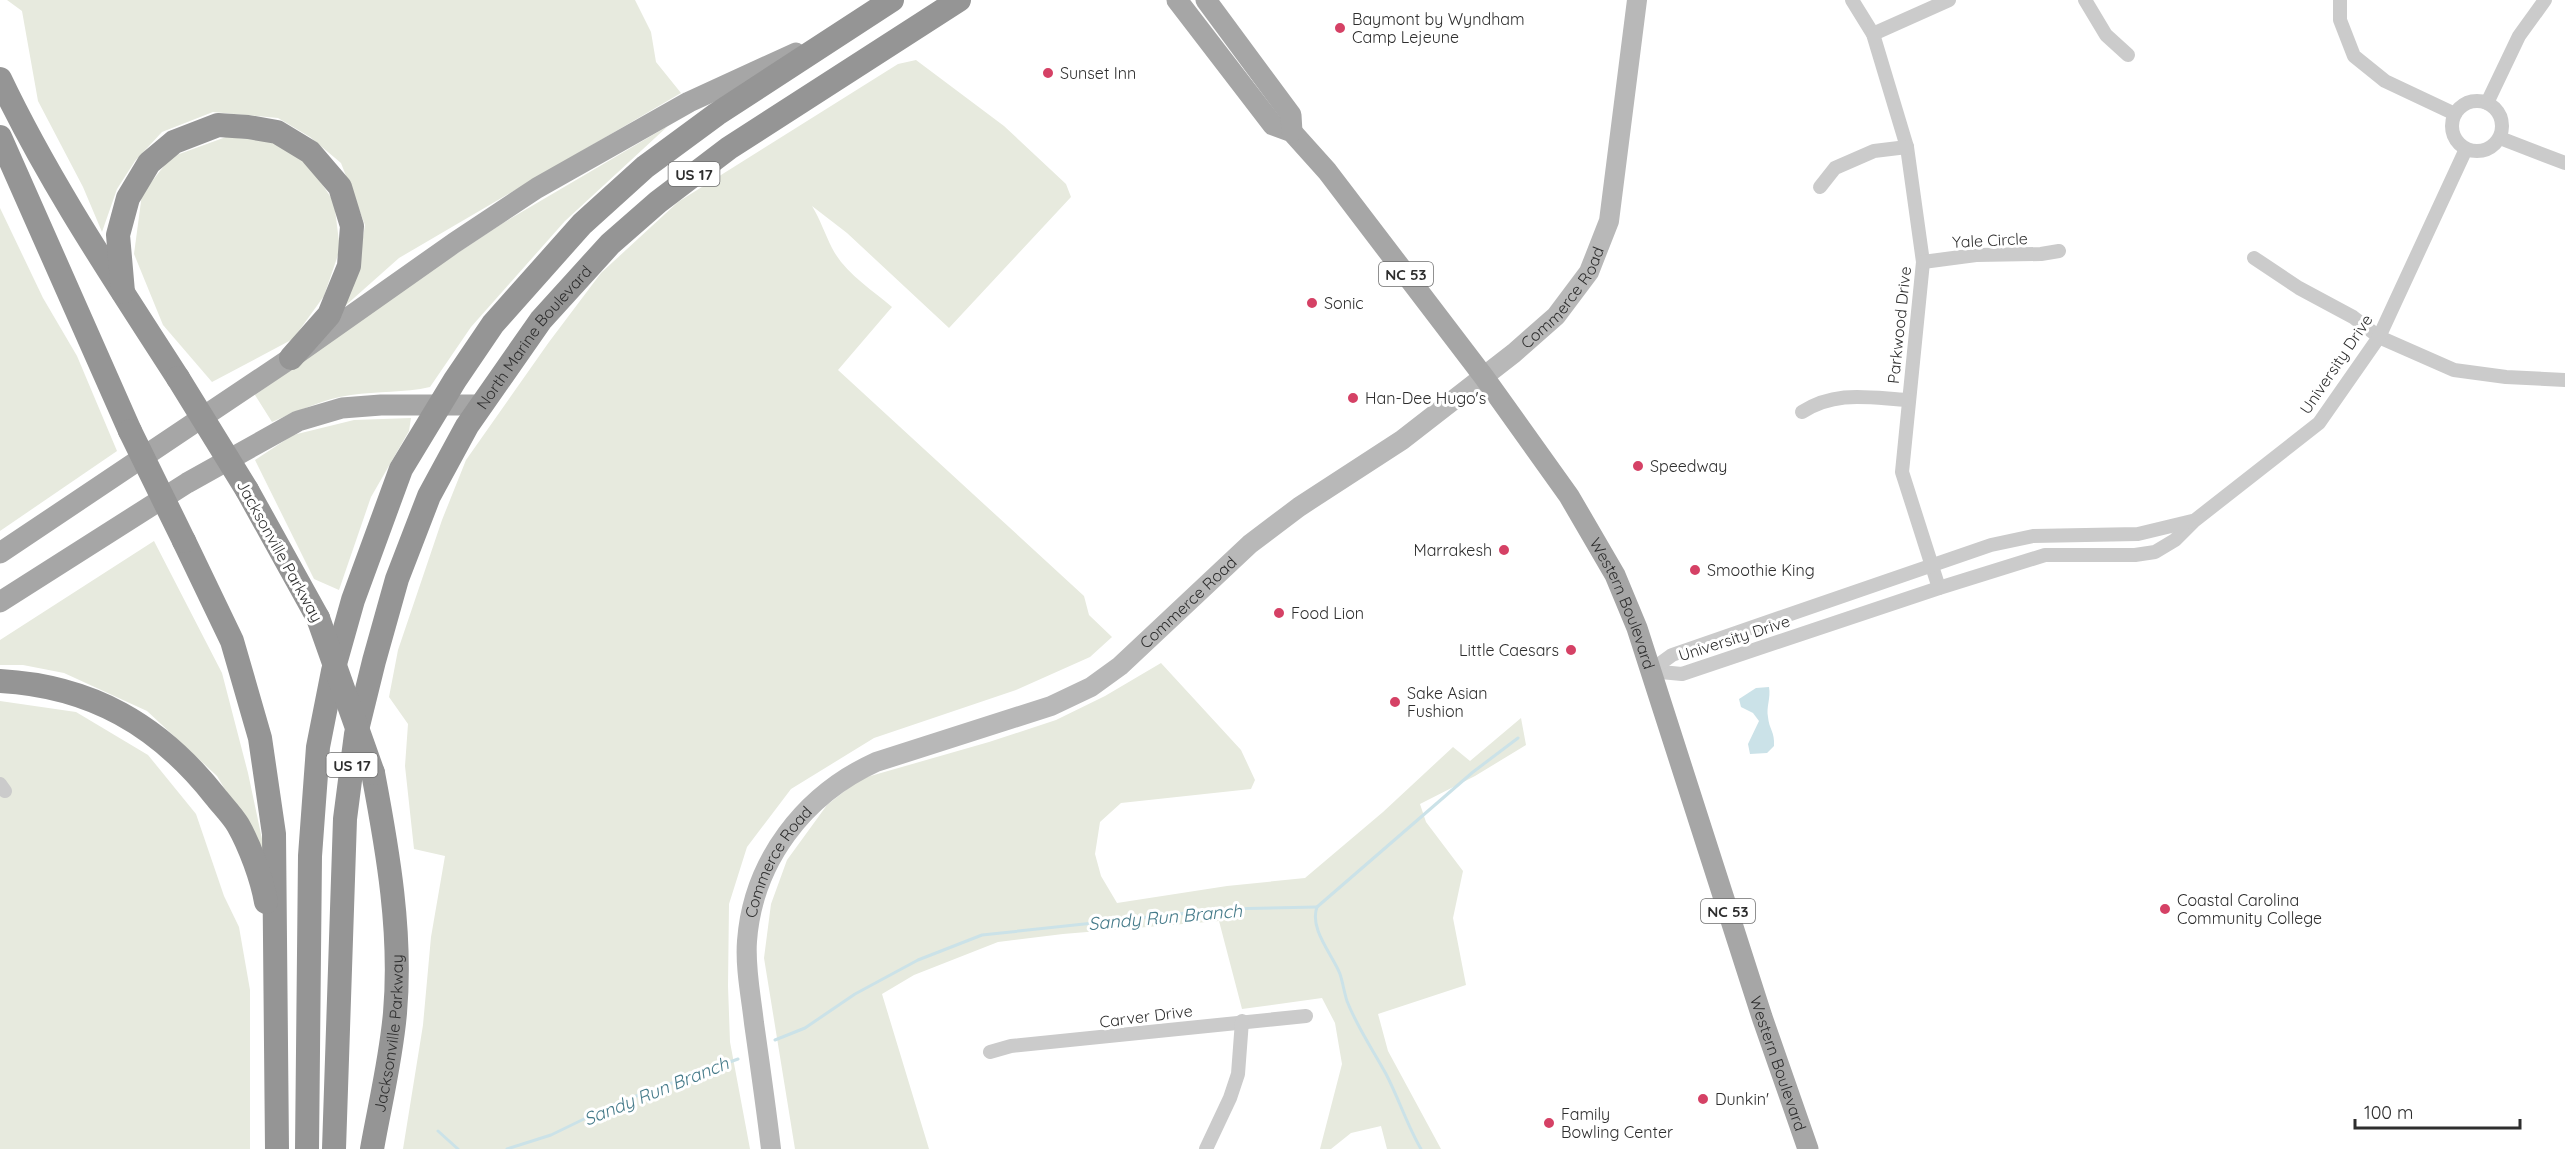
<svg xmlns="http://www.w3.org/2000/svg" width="2565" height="1149" viewBox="0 0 2565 1149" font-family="Quicksand,sans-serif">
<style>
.green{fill:#e7eade}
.water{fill:#cbe2e8}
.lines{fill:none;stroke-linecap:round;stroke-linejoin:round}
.stream{stroke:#cbe2e8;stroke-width:3}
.street{stroke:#cbcbcb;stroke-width:14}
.secondary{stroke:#b8b8b8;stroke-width:20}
.primary{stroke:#a6a6a6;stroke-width:21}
.highway{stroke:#959595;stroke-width:24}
.highway-bridge{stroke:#959595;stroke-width:24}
.poi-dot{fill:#d54165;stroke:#fff;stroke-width:2}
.labels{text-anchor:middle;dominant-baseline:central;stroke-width:6;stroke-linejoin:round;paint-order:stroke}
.shield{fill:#fff;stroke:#6d6d6d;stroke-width:1.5}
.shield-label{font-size:15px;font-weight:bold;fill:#2e2e2e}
.poi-label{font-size:16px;fill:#2e2e2e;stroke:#fff;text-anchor:start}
.street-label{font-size:16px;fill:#2e2e2e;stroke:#fff}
.water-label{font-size:18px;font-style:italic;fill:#447a89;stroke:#fff}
</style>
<rect width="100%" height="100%" fill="#fff"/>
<g class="green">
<polygon points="7,0 635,0 651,32 656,62 681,93 399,258 345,306 359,262 365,225 341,163 310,137 278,118 213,112 162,132 135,161 117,189 102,232 83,187 38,101 22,11"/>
<path d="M 916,60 L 1004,126 L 1066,184 L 1071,197 L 949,328 L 847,233 L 812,206 C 820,219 825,234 832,248 C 844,272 872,290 892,307 L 838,370 L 1084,596 L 1089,615 L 1112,637 L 1090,657 L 1016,690 L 874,738 L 791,789 L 747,847 L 729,904 L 728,986 L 730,1042 L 750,1149 L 403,1149 L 423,1025 L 431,937 L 445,856 L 414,849 L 405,766 L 408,724 L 389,697 L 398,650 L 442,520 L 466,460 L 549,342 L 601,273 L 678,202 L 898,64 Z"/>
<path d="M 668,126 L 565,221 L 471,327 L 430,387 C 404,393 378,391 351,395 C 323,399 298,411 272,422 L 255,395 L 438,266 L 503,223 Z"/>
<polygon points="226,137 281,142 312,169 334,202 340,249 324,296 293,339 212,382 163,325 134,254 142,194 171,157"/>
<polygon points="0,208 43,298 77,356 117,451 0,531"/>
<polygon points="411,418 409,431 371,497 339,590 314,579 255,460 293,435 354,420"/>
<polygon points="154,541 222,673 248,773 266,858 217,776 147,711 64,673 23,665 0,665 0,640"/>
<polygon points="1161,663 1241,750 1255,780 1251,789 1121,803 1100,822 1095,854 1101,876 1117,903 1227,886 1305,878 1383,812 1453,747 1470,761 1521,718 1526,745 1475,776 1420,804 1426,822 1463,871 1453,918 1466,985 1378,1014 1388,1051 1441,1149 1387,1149 1381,1126 1351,1133 1331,1149 1320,1149 1342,1064 1335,1023 1322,998 1242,1009 1219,921 1063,934 998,942 914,975 882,994 929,1149 795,1149 764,958 771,904 787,860 827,805 860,779 989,742 1056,720 1105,696"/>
<polygon points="0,701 76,712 148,755 196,814 224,896 239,927 250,990 250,1149 0,1149"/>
</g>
<path class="water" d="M 1769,687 C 1771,698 1766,707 1768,717 C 1769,729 1775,732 1774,746 L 1767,753 L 1750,754 L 1748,744 L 1759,721 L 1753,713 L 1741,707 L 1739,699 L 1756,688 Z"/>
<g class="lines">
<g class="stream">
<path d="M 1317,907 C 1309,929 1332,954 1340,974 C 1343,983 1344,992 1347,1001 C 1357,1027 1373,1050 1386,1074 C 1399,1099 1407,1125 1421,1149"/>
<polyline points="1317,907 1473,772 1518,738"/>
<polyline points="775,1040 805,1028 855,994 918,960 982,935 1225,909 1317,907"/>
<polyline points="438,1131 458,1149"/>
<polyline points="507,1149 551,1135 617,1103 738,1059"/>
</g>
<g class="street">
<polyline points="1852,0 1873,34 1907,147 1923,262 1902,472 1939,588"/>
<polyline points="2085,0 2106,35 2128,55"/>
<polyline points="2340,0 2340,20 2354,56 2385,81 2455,114"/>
<polyline points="1873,34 1949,0"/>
<circle cx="2477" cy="126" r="25"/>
<polyline points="2487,103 2519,36 2545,0"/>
<polyline points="2500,138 2565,163"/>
<polyline points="1820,187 1835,168 1874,151 1907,147"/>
<polyline points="2254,258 2299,288 2353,317 2379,337 2454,370 2506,377 2565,380"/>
<polyline points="1923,262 1976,255 2041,254 2059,251"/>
<path d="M 1802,412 C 1837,390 1869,398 1908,400"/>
<polyline points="1650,671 1682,674 1939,588 2045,555 2135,555 2155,552 2175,540 2194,521 2319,423 2379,337 2466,149"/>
<polyline points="1650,671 1672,655 1991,545 2033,536 2138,534 2192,521"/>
<polyline points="0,784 5,791"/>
<polyline points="990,1052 1011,1046 1306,1016"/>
<polyline points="1206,1149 1230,1098 1238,1074 1242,1021"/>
</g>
<path class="secondary" id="s1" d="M 771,1149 C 766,1107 760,1065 754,1023 C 751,996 745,968 747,941 C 753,861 804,795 876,762 L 1051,706 L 1091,687 L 1120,666 L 1250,544 L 1299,507 L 1402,440 L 1514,353 L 1556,316 L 1589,272 L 1609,221 L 1637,0"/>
<g class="primary">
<path id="s2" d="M 1177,0 L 1273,125 L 1292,132 L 1327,171 L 1484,377 L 1569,496 L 1615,575 L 1637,628 L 1762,1017 L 1808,1149"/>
<polyline points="1206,0 1291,115 1292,132"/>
<polyline points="0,553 291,358 454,243 537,188 689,102 796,53"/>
<polyline points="0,602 187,483 298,421 342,408 381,405 480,405"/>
</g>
<g class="highway">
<path d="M 0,79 C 50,184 115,280 178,378"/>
<polyline points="0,137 130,431"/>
<polyline points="123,292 118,235 128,198 149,163 174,142 218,125 248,127 277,132 310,152 340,187 352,226 349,266 329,315 291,358"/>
<polyline points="247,490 318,618"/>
<polyline points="184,541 232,641 260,738 274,834 277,1149"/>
<path d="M 0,681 C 91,686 159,725 215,796 C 222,805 232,815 238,825 C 250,846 262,879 266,902"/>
<polyline points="307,1149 310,856 318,747 333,671 353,600 401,469 455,380 493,324 582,224 645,167 717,114 892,0"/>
<path id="s3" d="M 334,1149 L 345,819 L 356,734 L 374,661 L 397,579 L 429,496 L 467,426 L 541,320 L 610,244 L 658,202 L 729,148 L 959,0"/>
<path id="s4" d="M 372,1149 C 380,1104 391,1059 395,1013 C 402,933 388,852 373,773"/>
</g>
<g class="highway-bridge">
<polyline points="178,378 247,490"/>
<polyline points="130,431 184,541"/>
<polyline points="318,618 373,773"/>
</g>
</g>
<g class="poi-dot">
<circle cx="1340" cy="28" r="6"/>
<circle cx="1048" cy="73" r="6"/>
<circle cx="1312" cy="303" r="6"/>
<circle cx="1353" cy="398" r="6"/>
<circle cx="1638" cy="466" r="6"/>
<circle cx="1504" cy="550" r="6"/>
<circle cx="1695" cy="570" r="6"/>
<circle cx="1279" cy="613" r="6"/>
<circle cx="1571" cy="650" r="6"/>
<circle cx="1395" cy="702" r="6"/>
<circle cx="2165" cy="909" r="6"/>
<circle cx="1703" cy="1099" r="6"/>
<circle cx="1549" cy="1123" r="6"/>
</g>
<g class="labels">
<g class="shield">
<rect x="668.5" y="162" width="51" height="24" rx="4.5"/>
<rect x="1379" y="262" width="54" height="24" rx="4.5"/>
<rect x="326.5" y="753" width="51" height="24" rx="4.5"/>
<rect x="1701" y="899" width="54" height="24" rx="4.5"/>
</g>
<g class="shield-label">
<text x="694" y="174">US 17</text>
<text x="1406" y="274">NC 53</text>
<text x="352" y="765">US 17</text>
<text x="1728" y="911">NC 53</text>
</g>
<g class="poi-label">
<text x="1352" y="19">Baymont by Wyndham<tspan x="1352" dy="18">Camp Lejeune</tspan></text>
<text x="1060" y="73">Sunset Inn</text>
<text x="1324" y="303">Sonic</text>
<text x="1365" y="398">Han-Dee Hugo's</text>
<text x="1650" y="466">Speedway</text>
<text x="1492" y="550" text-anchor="end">Marrakesh</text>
<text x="1707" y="570">Smoothie King</text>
<text x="1291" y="613">Food Lion</text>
<text x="1559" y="650" text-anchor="end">Little Caesars</text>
<text x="1407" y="693">Sake Asian<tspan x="1407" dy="18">Fushion</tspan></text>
<text x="2177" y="900">Coastal Carolina<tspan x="2177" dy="18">Community College</tspan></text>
<text x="1715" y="1099">Dunkin'</text>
<text x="1561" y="1114">Family<tspan x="1561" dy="18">Bowling Center</tspan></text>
</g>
<g class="street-label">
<text transform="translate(1990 240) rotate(-3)">Yale Circle</text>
<text stroke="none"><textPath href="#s1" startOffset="1284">Commerce Road</textPath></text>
<text transform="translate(1899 325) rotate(-84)">Parkwood Drive</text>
<text stroke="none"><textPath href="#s3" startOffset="856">North Marine Boulevard</textPath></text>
<text transform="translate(2336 364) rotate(-56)">University Drive</text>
<text transform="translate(280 551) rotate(61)">Jacksonville Parkway</text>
<text stroke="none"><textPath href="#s1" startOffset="798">Commerce Road</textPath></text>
<text stroke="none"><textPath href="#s2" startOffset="756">Western Boulevard</textPath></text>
<text transform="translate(1734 638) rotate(-18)">University Drive</text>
<text stroke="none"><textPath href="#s1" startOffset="296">Commerce Road</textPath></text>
<text transform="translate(1146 1016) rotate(-7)">Carver Drive</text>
<text stroke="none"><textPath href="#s4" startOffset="117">Jacksonville Parkway</textPath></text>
<text stroke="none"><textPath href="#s2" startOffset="1242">Western Boulevard</textPath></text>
</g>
<g class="water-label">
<text transform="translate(1165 917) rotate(-5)">Sandy Run Branch</text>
<text transform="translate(656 1091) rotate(-22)">Sandy Run Branch</text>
</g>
</g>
<path d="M2355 1119v9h165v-9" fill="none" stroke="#2e2e2e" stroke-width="3"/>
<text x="2364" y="1119" font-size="18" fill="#2e2e2e" stroke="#ffffff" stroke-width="4.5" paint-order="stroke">100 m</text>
</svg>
